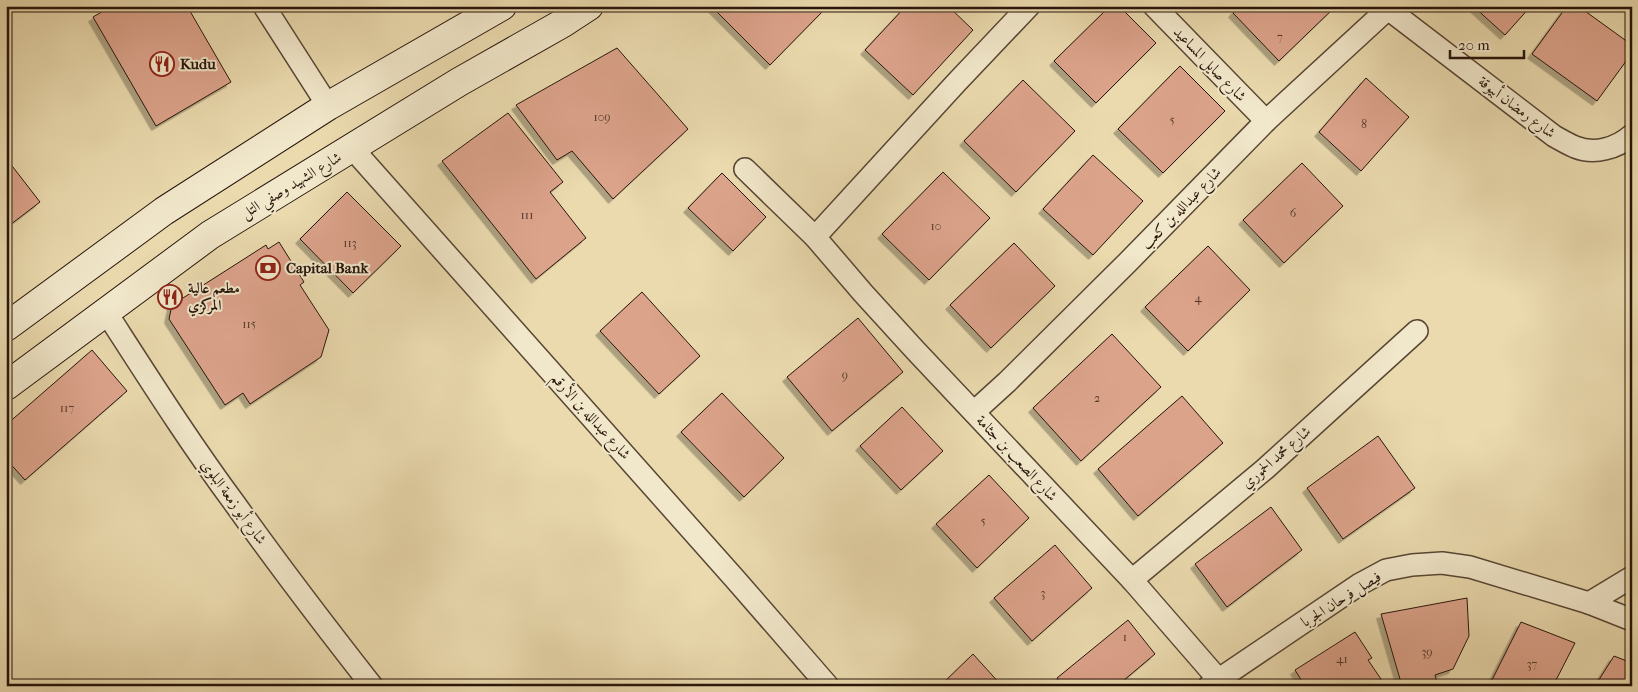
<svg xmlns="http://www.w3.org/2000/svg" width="1638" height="692" viewBox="0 0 1638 692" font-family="'IM FELL French Canon',Amiri,serif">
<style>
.building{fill:#dca38b;stroke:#27150b;filter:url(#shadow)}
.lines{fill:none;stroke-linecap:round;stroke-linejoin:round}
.street-casing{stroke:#584634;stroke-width:24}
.secondary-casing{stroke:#27150b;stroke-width:30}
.street{stroke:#f1e7ca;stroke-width:21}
.secondary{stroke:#f1e7ca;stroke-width:28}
.labels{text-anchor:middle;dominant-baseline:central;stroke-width:4;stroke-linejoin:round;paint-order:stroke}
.number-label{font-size:12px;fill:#54382b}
.poi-label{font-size:15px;font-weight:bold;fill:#27150b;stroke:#f1e7ca;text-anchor:start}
.street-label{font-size:15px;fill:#27150b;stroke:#f1e7ca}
</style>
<defs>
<filter id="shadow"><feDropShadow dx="-4.5" dy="4.5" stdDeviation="0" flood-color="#0004"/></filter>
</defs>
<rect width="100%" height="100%" fill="#eadaae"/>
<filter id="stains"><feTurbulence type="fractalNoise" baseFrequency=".004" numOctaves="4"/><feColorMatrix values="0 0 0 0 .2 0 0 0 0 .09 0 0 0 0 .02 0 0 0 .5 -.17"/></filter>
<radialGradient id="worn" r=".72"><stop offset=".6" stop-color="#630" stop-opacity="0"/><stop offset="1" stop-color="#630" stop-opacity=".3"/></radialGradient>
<g class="building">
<polygon points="112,6 187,6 231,82 156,126 93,17"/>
<polygon points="715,6 820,6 824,10 770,65 713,8"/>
<polygon points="906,6 948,6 973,30 913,95 865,50"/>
<polygon points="1110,6 1119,6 1156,43 1096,103 1054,61"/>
<polygon points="1239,6 1336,6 1279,61 1233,13"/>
<polygon points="1473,6 1531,6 1505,35"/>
<polygon points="1567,6 1578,6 1632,45 1632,53 1597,101 1532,54"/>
<polygon points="617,48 688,129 613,199 572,151 557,160 516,105"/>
<polygon points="1180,66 1225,111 1163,173 1118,129"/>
<polygon points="1366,78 1409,117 1361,171 1319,132"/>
<polygon points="1023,80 1075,131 1016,192 964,141"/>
<polygon points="508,113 563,182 550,192 586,238 536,279 442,161"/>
<polygon points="1093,155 1143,201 1093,255 1043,209"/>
<polygon points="9,162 40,202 6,228 6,164"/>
<polygon points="1302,163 1343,206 1284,263 1243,220"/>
<polygon points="943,172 990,218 929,280 882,234"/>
<polygon points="722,173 766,217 733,251 688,208"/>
<polygon points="347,192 401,246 353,293 300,239"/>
<polygon points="279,242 304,282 300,285 329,330 321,357 250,404 243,393 225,405 169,319 172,305 266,245 268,249"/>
<polygon points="1014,243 1055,286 991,348 950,305"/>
<polygon points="1208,246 1250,290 1188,351 1145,307"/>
<polygon points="642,292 700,356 659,394 600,331"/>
<polygon points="858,318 903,372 832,431 787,377"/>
<polygon points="1112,334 1161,387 1081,461 1033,408"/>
<polygon points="92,350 127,391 25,480 6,459 6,425"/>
<polygon points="722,393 784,458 744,497 681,432"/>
<polygon points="1182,396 1223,443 1138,516 1098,469"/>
<polygon points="902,407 943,451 901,490 860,446"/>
<polygon points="1378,436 1415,488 1343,539 1307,488"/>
<polygon points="989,475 1029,518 977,568 936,524"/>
<polygon points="1271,507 1302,550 1227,607 1195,564"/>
<polygon points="1055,545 1092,588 1032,641 994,598"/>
<polygon points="1467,598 1469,636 1453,669 1435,675 1438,686 1402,686 1381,614"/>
<polygon points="1128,620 1155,654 1117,686 1063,686 1057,678"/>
<polygon points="1521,622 1575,643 1553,686 1489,686"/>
<polygon points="1355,632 1372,658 1368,660 1381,679 1370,686 1305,686 1295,670"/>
<polygon points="973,654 1002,686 940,686"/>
<polygon points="1614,656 1632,663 1632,686 1595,686"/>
</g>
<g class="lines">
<defs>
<g id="street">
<polyline points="264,6 328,106"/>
<polyline points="1154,6 1266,121"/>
<path d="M 1388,9 L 1554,136 C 1561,140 1568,144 1575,147 C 1595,155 1617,148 1632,135"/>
<polyline points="352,148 735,579 828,686"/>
<polyline points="745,169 815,237 863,293 915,350 1132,580 1218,679"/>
<polyline points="815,237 956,83 1029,6"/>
<path d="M 106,312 C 148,377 189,442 235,504 C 279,566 325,626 372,686"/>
<polyline points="974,412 1007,382 1128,262 1266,121 1391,6"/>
<polyline points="1132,580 1265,469 1417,331"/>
<polyline points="1589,603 1632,577"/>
<polyline points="1209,686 1360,584 1386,570 1412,565 1442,563 1470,567 1589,603 1632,620"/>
</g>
<g id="secondary">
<polyline points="6,327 164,211 328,106 502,6"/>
<polyline points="6,386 210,235 459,82 563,23 589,6"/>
</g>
</defs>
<use href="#street" class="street-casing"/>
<use href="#secondary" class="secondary-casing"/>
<use href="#street" class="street"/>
<use href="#secondary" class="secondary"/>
</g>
<defs>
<symbol id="restaurant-ring" viewBox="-11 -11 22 22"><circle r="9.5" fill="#f1e7ca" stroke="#8f2418" stroke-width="1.5"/><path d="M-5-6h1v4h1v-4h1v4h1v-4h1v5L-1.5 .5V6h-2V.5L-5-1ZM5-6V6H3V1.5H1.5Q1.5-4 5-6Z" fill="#8f2418"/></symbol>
<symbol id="bank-ring" viewBox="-11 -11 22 22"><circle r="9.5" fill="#f1e7ca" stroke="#8f2418" stroke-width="1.5"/><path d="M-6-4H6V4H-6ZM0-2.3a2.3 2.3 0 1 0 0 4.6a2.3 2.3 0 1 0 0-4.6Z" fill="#8f2418"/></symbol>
</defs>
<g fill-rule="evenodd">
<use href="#restaurant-ring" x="148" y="50" width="28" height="28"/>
<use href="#bank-ring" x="254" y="254" width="28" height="28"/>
<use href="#restaurant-ring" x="156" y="283" width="28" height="28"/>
</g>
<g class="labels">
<g class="number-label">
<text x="1280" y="37">7</text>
<text x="602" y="117">109</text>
<text x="1172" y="120">5</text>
<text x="1364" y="124">8</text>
<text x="1293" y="213">6</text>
<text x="527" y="215">111</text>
<text x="936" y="226">10</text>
<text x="350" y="243">113</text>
<text x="1198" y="298">4</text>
<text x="249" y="324">115</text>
<text x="845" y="375">9</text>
<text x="1097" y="398">2</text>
<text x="67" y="408">117</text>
<text x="983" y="521">5</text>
<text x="1043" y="593">3</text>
<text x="1125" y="637">1</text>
<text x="1427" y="652">39</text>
<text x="1342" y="659">41</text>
<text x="1532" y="664">37</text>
</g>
<g class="poi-label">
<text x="180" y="64">Kudu</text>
<text x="286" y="268">Capital Bank</text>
<text x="188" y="288">مطعم عالية<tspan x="188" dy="17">المركزي</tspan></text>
</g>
<g class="street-label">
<text transform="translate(1210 64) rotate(46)">شارع صايل المساعيد</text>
<text transform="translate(1517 107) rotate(37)">شارع رمضان أبيوقة</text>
<text transform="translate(291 185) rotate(-31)">شارع الشهيد وصفي التل</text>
<text transform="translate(1181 208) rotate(-46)">شارع عبدالله بن كعب</text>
<text transform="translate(591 416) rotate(48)">شارع عبدالله بن الأرقم</text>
<text transform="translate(1276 457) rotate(-41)">شارع محمد الحموري</text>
<text transform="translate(1017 458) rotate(47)">شارع الصعب بن جثامة</text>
<text transform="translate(234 502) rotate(54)">شارع أبو زمعة البلوي</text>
<text transform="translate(1341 599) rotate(-32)">فيصل فرحان الجربا</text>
</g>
</g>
<rect width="1638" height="692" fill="none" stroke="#eadaae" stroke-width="25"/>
<rect x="8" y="8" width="1623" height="677" fill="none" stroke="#27150b" stroke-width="2.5"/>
<rect x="12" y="12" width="1613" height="667" fill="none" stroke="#27150b"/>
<path d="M1450 50v8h74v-8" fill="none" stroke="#27150b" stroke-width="2.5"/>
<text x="1458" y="50" font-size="15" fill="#27150b" stroke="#f1e7ca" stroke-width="4" paint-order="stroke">20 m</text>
<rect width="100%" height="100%" filter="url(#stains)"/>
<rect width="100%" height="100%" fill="url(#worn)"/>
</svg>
